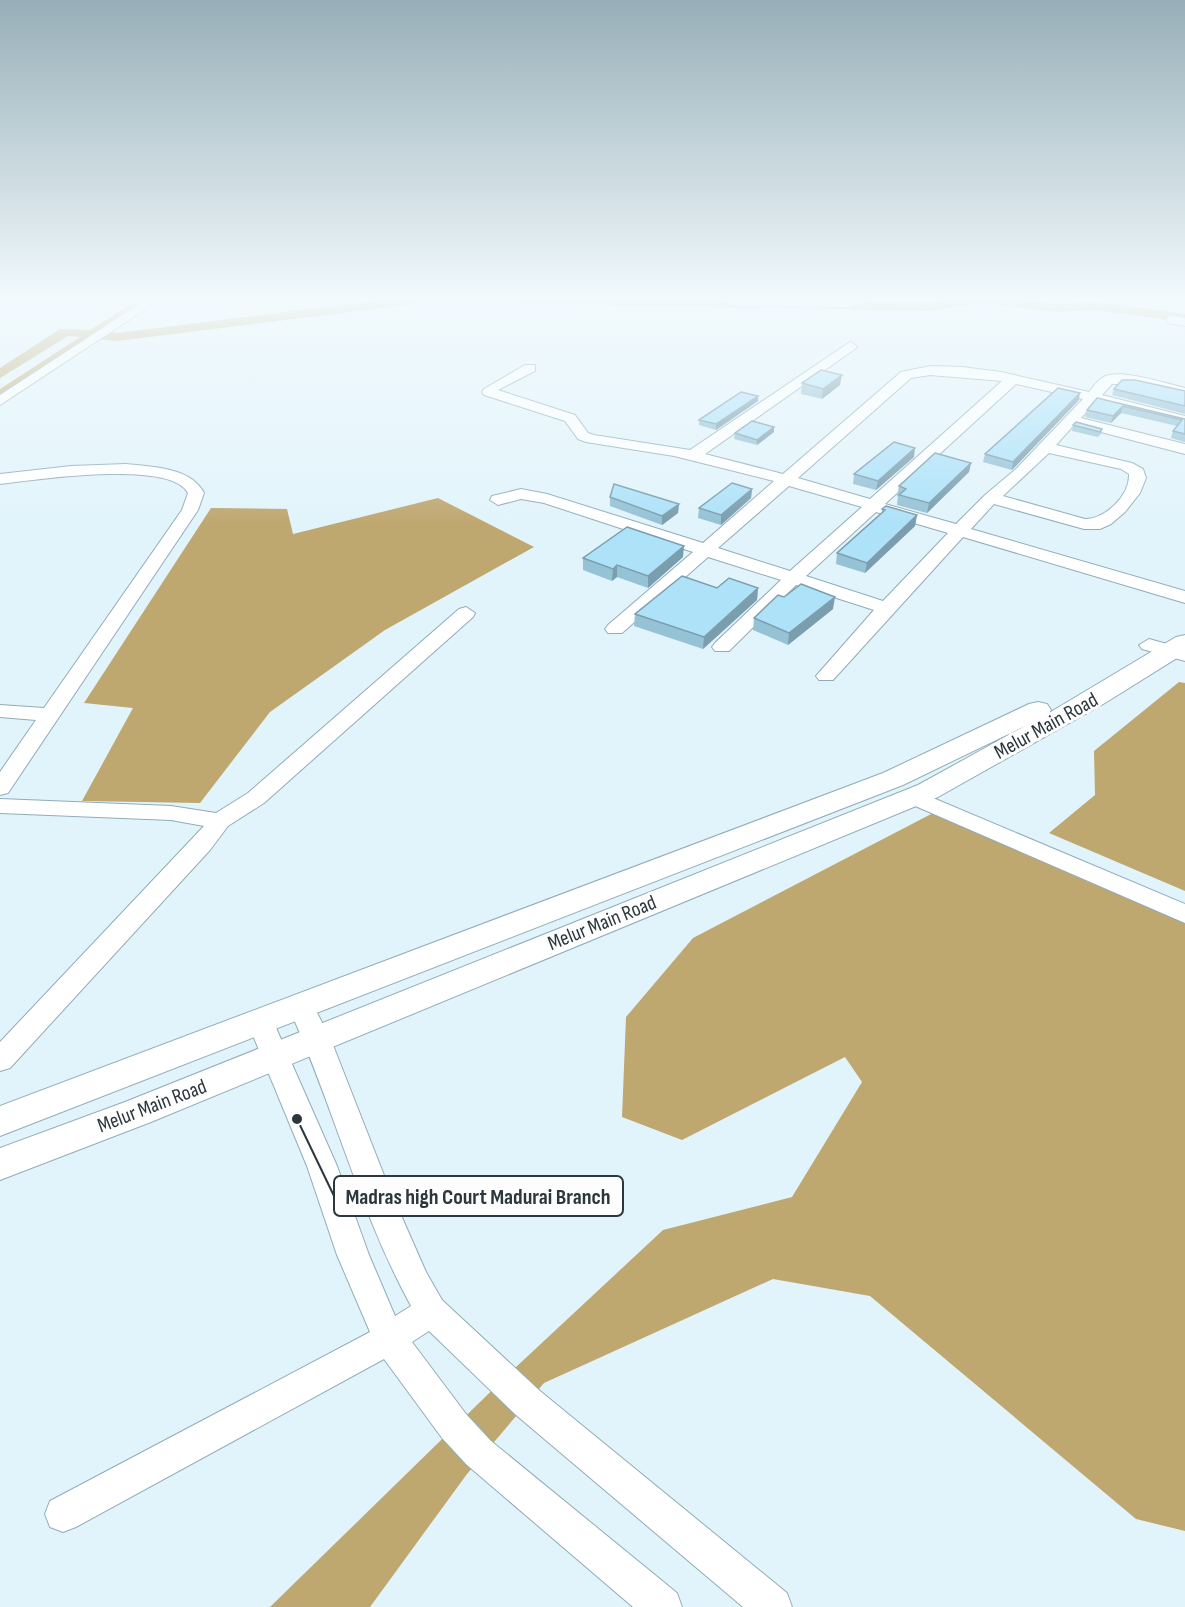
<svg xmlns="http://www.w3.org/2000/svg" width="1185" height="1607" viewBox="0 0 1185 1607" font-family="'Sofia Sans Condensed',sans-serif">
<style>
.water{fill:#bfa770}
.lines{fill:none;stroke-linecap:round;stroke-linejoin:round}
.canal{fill:#bfa770;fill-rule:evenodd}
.minor-casing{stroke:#90acb8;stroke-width:2}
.major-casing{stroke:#90acb8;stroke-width:2}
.minor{fill:#fff;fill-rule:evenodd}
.major{fill:#fff;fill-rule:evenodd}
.wall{fill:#96c2d6}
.shaded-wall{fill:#7a9eae}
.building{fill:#aee2f9;stroke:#7a9eae;stroke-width:1.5}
.labels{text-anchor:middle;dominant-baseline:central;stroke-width:6;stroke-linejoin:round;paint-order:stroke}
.street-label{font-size:21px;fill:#2b373c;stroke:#fdfdfd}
.leader{fill:none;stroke:#2b373c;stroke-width:2}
.callout-dot{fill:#2b373c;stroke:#fdfdfd;stroke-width:2}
.callout{fill:#fdfdfd;stroke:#2b373c;stroke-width:2}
.callout-label{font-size:22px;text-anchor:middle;font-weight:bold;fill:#2b373c}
</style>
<rect width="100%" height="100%" fill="#e2f4fb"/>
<g class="water">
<polygon points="438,498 534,547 385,630 270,712 200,803 82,801 133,708 84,703 211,508 287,509 293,534"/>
<polygon points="1179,682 1185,683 1185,891 1049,833 1095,795 1094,751"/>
<polygon points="935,812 1185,921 1185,1531 1136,1519 870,1296 773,1279 544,1383 467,1474 370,1607 270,1607 516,1367 663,1230 792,1197 862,1082 845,1057 682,1140 622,1117 626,1017 693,938"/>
</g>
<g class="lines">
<g class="canal">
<polygon points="140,299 154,299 106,332 117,333 392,299 428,299 422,303 117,341 96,339 0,399 0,389 80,337 68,336 0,378 0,368 60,329 90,330"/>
<polygon points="498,299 760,300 766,304 760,308 504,303"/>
<polygon points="956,299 1011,299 1057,304 1094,302 1185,314 1185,322 1094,310 1057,312 979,303 929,311 823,309 817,305 823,301 929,303"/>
</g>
<defs>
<g id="minor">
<polygon points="147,299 161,299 0,405 0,395"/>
<polygon points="720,299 869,299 849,307 736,306"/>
<polygon points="1172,316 1185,318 1185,326 1167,323 1167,317"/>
<path d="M 850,342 L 857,346 L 855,349 L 705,454 L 783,474 L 901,372 L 930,366 L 962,367 L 1001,372 L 1089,392 C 1093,387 1097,381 1102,378 C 1117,367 1167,384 1185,388 L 1185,396 L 1134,384 L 1112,384 L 1102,395 L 1185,416 L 1185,425 L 1095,402 L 1081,418 L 1185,444 L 1185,454 L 1074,425 L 1056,445 L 1132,463 L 1143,469 L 1146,478 L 1140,493 L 1125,512 L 1111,524 L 1100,529 L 1084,529 L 994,504 L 971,529 L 1185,591 L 1185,603 L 963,537 L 833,680 L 819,680 L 816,676 L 874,610 L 796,585 L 729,651 L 715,651 L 712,647 L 715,643 L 781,580 L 708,557 L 622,633 L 608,633 L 605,629 L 608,625 L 693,552 L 544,503 L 521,499 L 498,505 L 490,500 L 492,496 L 521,489 L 547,494 L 703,543 L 774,481 L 674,456 L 586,442 L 578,439 L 565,421 L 484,395 L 482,392 L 484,389 L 525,365 L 535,365 L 535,371 L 498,390 L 575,415 L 588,433 L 594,435 L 690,450 ZM 930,375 L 1002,381 L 870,499 L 798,478 L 911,378 ZM 1016,384 L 1083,399 L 1016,469 L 985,495 L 956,524 L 885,504 ZM 1049,453 L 1121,469 L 1129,474 C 1130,496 1105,519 1085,519 L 1003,496 ZM 789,486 L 862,507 L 790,571 L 718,548 ZM 876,512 L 948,533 L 883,601 L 806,576 Z"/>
<path d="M 126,464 C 152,467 191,467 204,493 L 198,510 L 8,793 L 0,795 L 0,772 L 36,720 L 0,717 L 0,705 L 44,708 L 182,510 L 188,493 C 171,459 33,480 0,484 L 0,474 L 71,466 Z"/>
<polygon points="466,607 475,613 473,617 264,803 228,826 210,850 10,1068 0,1071 0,1042 204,826 171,820 0,813 0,799 171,806 216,813 248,793 459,609"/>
<polygon points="1149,639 1185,649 1185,661 1142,649 1139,645"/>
<polygon points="914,790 1185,904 1185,923 906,802 903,797 906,792"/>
<path d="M 301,996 L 310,999 L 331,1040 L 389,1188 L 426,1272 L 442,1300 L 540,1391 L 787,1593 L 792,1607 L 743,1607 L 516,1415 L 429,1331 L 412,1342 L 466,1414 L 491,1441 L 677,1593 L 682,1607 L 633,1607 L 467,1465 L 442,1438 L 384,1359 L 76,1527 L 63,1532 L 50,1527 L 45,1514 L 50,1501 L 370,1332 L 337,1255 L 307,1166 L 247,1021 L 251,1014 L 260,1011 L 269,1014 L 273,1021 L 337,1166 L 369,1255 L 395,1316 L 411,1306 C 359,1211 333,1104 288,1006 L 292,999 Z"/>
</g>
<polygon id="major" points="1185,635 1185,653 1105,703 938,797 151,1122 0,1180 0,1148 125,1102 918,785 1025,726 903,785 0,1136 0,1106 883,773 1029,704 1038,702 1047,704 1051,710 1049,713 1176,637"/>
</defs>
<use href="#minor" class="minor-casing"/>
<use href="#major" class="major-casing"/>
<use href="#minor" class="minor"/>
<use href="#major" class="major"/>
</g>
<g class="wall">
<polygon points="802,383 840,385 822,399 801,394"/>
<polygon points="1114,389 1185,391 1185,414 1112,395"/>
<polygon points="1097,398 1185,419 1185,442 1171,438 1173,431 1177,426 1121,413 1111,423 1085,417 1087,410"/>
<polygon points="1079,400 1012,470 983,462 985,454"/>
<polygon points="758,401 716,430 699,425 699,420"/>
<polygon points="1073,425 1102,429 1101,434 1098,437 1072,431"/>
<polygon points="774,432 757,445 734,439 735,433"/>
<polygon points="914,457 876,490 853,484 854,474"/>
<polygon points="971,463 969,472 927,513 897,505 898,497 897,496 899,486"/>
<polygon points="752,489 751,498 721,525 698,518 699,508"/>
<polygon points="610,497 679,504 678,513 662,525 610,506"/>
<polygon points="882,509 917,515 915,526 865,573 836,564 837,553 882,513"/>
<polygon points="683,557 648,588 617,577 612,581 583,570 583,558"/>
<polygon points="717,588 758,588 757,600 703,649 634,626 635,614"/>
<polygon points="833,609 788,645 753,630 754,618"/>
</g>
<g class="shaded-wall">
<polygon points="842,375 840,385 822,399 823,389"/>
<polygon points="1080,393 1079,400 1012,470 1013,462"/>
<polygon points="758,396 758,401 716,430 716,424"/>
<polygon points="1123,406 1121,413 1111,423 1113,416"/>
<polygon points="774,427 774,432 757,445 757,440"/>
<polygon points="915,448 914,457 876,490 878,481"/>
<polygon points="971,463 969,472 927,513 929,503"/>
<polygon points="752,489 751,498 721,525 721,515"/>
<polygon points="679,504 678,513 662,525 662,516"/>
<polygon points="917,515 915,526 865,573 867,563"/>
<polygon points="684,546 683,557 648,588 648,576"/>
<polygon points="617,565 617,577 612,581 613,569"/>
<polygon points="758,588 757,600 703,649 704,637"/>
<polygon points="835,597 833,609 788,645 789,633"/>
</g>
<g class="building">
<polygon points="821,370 842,375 823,389 802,383"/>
<polygon points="1122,380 1135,380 1185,391 1185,406 1114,389"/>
<polygon points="1058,388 1080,393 1013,462 985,454"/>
<polygon points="741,392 758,396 716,424 699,420"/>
<polygon points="1097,398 1185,419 1185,434 1173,431 1182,420 1123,406 1113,416 1087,410"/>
<polygon points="752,421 774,427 757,440 735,433"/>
<polygon points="1076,422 1102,429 1100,432 1073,425"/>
<polygon points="894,442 915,448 878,481 854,474"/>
<polygon points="935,453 971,463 929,503 899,495 906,489 899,486"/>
<polygon points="732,483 752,489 721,515 699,508"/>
<polygon points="614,484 679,504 662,516 610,497"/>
<polygon points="886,506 917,515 867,563 837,553 885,510 882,509"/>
<polygon points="627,527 684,546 648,576 617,565 613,569 583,558"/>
<polygon points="682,576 717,588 729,578 758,588 704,637 635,614"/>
<polygon points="801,584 835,597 789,633 754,618 778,595 784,597"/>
</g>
<linearGradient id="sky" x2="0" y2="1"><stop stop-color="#97afb8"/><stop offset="0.57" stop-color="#f2fafd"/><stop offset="1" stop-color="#f2fafd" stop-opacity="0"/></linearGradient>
<rect width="1185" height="524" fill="url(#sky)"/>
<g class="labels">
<g class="street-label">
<text transform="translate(1046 726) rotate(-29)">Melur Main Road</text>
<text transform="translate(602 923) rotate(-22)">Melur Main Road</text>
<text transform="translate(152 1106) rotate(-21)">Melur Main Road</text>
</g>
</g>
<path class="leader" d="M297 1119L334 1196"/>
<circle class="callout-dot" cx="297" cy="1119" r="6"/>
<rect class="callout" x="334" y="1176" width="289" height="40" rx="6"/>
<g class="callout-label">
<text x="478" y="1204">Madras high Court Madurai Branch</text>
</g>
</svg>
